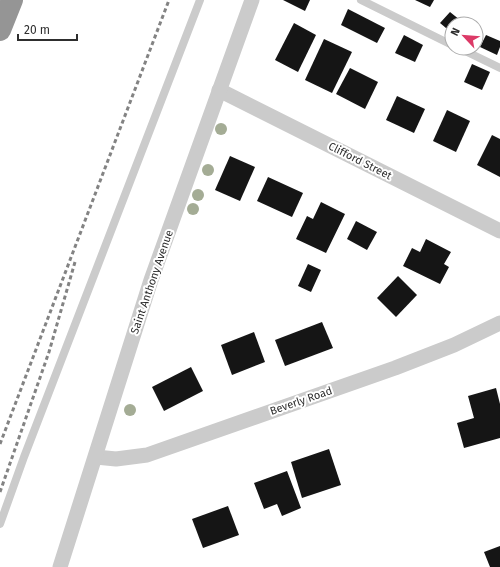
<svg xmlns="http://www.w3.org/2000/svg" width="500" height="567" viewBox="0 0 500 567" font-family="'Fira Sans',sans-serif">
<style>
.building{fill:#151515}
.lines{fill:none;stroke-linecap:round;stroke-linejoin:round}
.lane{stroke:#cbcbcb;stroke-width:8}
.street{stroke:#cbcbcb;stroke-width:15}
.highway{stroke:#959595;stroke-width:22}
.rail{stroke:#838383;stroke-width:3;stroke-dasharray:4 3;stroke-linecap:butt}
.tree{fill:#a4ac95}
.labels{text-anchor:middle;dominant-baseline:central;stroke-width:4;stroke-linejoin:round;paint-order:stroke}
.street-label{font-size:11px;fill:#2e2e2e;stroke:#fff}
</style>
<rect width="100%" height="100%" fill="#fff"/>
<g class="building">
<polygon points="283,0 310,0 305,11"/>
<polygon points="415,0 434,0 430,7"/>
<polygon points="348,9 385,28 377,43 341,25"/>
<polygon points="450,12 465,24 452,24 452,33 440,23"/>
<polygon points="294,23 316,35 298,72 275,60"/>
<polygon points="404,35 423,45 415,62 395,53"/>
<polygon points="486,35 500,41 500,47 497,55 480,47"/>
<polygon points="324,39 352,52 332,93 305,80"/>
<polygon points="472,64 490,72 482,90 464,82"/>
<polygon points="350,68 378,82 365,109 336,94"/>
<polygon points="397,96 425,109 414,133 386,120"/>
<polygon points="447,110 470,121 456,152 433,141"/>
<polygon points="492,135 500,139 500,177 477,165"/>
<polygon points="230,156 255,167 240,201 215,190"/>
<polygon points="268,177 303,193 292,217 257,201"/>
<polygon points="321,202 345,214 326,253 296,239 307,216 313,219"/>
<polygon points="356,221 377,232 367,250 347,239"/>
<polygon points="426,239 451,252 444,264 449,267 440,284 403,266 412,248 420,252"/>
<polygon points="308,264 321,270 311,292 298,286"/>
<polygon points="398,276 417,295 396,317 377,298"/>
<polygon points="322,322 333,348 285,366 275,340"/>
<polygon points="254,332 265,362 232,375 221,345"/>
<polygon points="191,367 203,391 164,411 152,387"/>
<polygon points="496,388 500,404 500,438 464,448 457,423 474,418 468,396"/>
<polygon points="329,449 341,485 302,498 291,462"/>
<polygon points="287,471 301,508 282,516 277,504 264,509 254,483"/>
<polygon points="228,506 239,535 203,548 192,519"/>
<polygon points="500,546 500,567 490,567 484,552"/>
</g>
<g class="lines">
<g class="lane">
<polyline points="361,0 452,45"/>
<polyline points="459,48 500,68"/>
<polyline points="0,524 24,457 200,0"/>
</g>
<g class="street">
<polyline points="219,90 500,231"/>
<polyline points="96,457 116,459 147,455 395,368 454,345 500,323"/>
<polyline points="60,567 151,280 252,0"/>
</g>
<polyline class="highway" points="0,30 12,0"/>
<g class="rail">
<polyline points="0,444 169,0"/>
<polyline points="0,492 49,352 75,262"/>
</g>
</g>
<g class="tree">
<circle cx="221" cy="129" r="6"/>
<circle cx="208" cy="170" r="6"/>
<circle cx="198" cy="195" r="6"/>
<circle cx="193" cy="209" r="6"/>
<circle cx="130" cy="410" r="6"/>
</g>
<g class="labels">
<g class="street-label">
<text transform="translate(360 161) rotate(27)">Clifford Street</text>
<text transform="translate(152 282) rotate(-71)">Saint Anthony Avenue</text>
<text transform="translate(301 401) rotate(-19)">Beverly Road</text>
</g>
</g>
<g transform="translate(464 36) rotate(296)"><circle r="19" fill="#ffffff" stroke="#ababab"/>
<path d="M0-3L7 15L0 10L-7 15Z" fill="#dc3a67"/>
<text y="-6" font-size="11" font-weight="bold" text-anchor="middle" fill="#2e2e2e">N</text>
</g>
<path d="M18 34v6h59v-6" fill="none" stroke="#2e2e2e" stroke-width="2"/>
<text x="24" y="34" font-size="12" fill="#2e2e2e" stroke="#ffffff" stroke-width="3" paint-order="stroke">20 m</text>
</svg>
